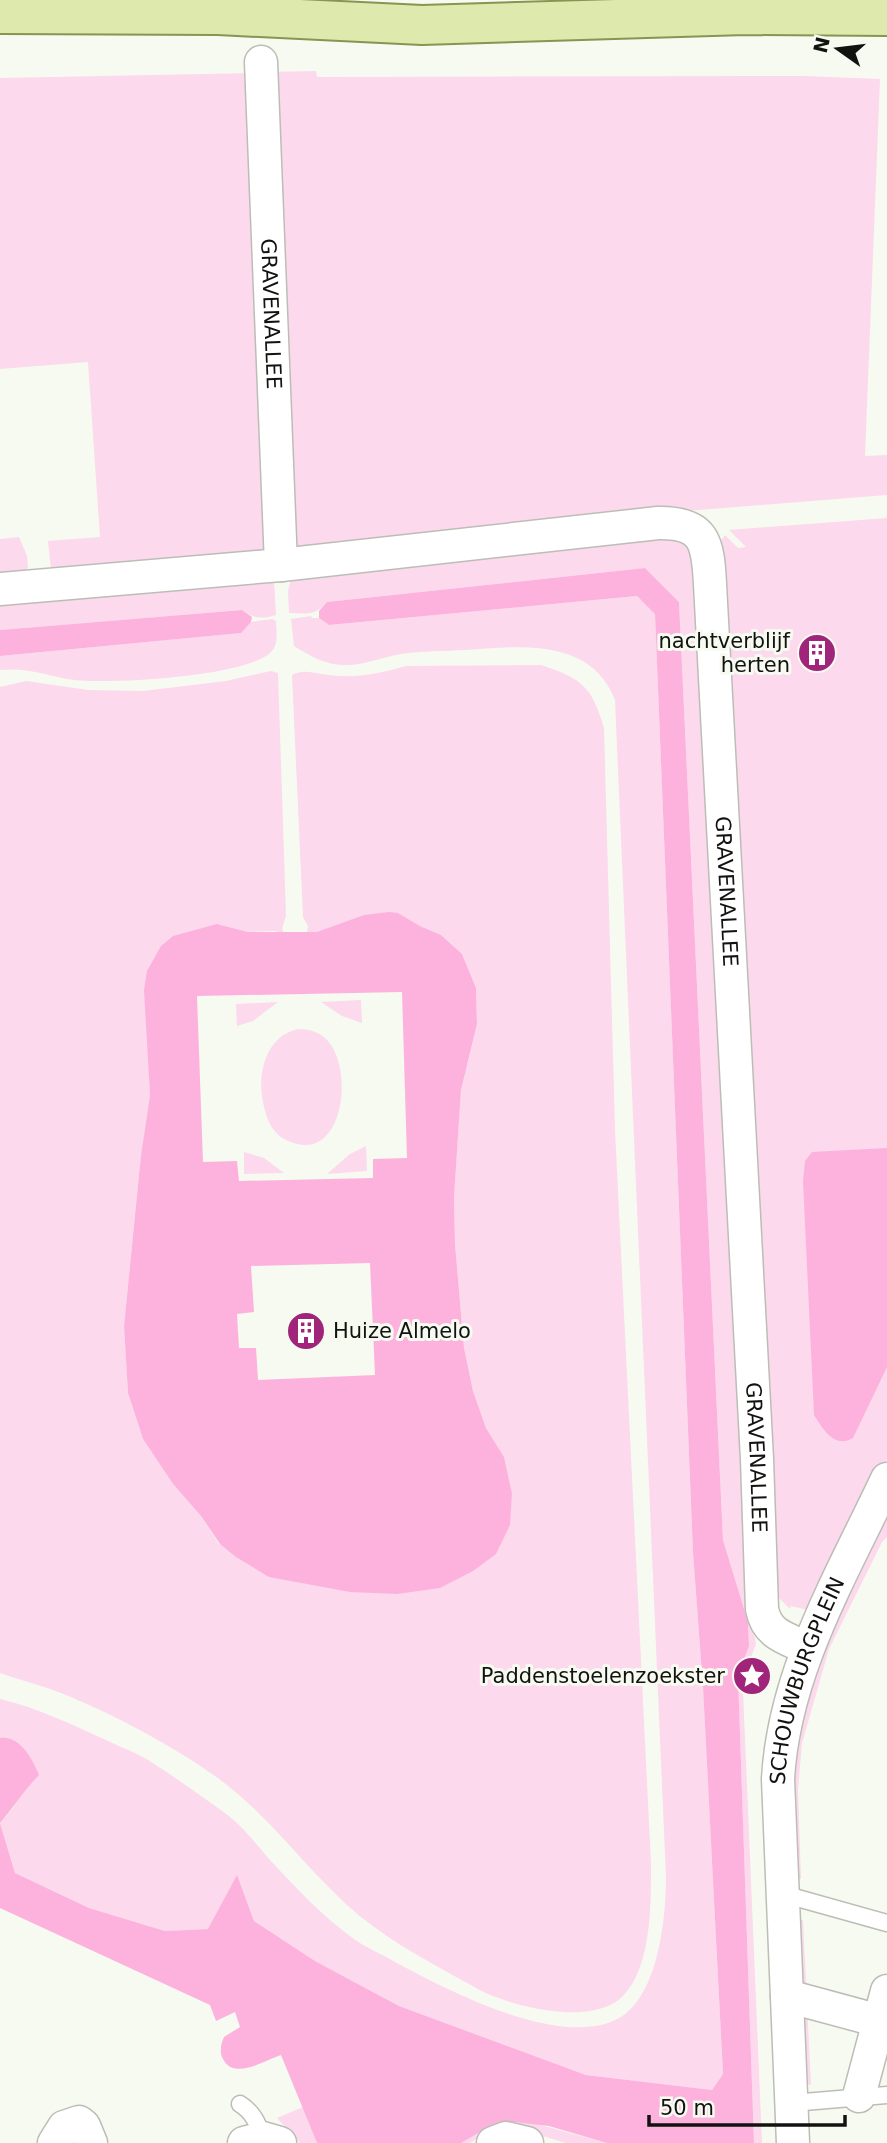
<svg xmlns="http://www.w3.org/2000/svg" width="887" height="2143" viewBox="0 0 887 2143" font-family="'DejaVu Sans',sans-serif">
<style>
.green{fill:#fcd9ed}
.water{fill:#fcb2dd;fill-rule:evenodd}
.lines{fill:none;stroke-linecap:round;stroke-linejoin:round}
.lane-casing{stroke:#bcbeb5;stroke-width:19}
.street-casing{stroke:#bcbeb5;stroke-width:35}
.primary-casing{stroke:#879452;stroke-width:42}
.lane{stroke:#fff;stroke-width:16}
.street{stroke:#fff;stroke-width:32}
.primary{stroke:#dde9ad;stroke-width:38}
.labels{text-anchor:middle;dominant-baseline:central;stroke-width:6;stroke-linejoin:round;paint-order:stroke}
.street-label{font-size:21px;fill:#121310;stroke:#f7faf0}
.poi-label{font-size:21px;fill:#121310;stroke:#f7faf0;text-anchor:end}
</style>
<rect width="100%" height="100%" fill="#f7faf0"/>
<g class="green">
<polygon points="316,71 317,77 806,76 880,79 865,456 887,455 887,495 673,512 294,556 267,72"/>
<polygon points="256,73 271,553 51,570 48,541 100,537 88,362 0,369 0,78"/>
<polygon points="887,518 887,1459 812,1611 791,1606 790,1609 773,1592 716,548 725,535 738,548 746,547 729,530"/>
<path d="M 659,531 L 682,539 L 697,557 L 752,1623 L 756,1644 L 746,1670 L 743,1691 L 762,2143 L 754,2143 L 738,1676 L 749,1646 L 748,1622 L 723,1540 L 679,602 L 645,568 L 327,602 C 314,617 306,613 289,613 L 288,591 L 291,579 Z"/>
<polygon points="19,537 27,556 28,568 18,579 0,581 0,539"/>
<path d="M 274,581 L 276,615 C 263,619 254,619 242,610 L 0,630 L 0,598 Z"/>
<path d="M 637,596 L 655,613 L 693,1553 L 703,1687 L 723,2074 L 712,2090 L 586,2075 L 399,2006 L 315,1961 L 254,1921 L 237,1876 L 209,1929 L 165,1931 L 89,1908 L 15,1873 L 0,1823 L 13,1808 L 25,1788 L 0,1738 L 0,1699 C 38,1708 73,1725 108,1741 C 122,1748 138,1753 151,1762 C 178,1779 204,1798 229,1816 C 244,1828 257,1845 269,1859 C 295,1887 322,1916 354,1939 C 366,1948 382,1954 395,1962 C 447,1990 568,2054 624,2015 C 659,1989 666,1917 666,1877 L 615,700 C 591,637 519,646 465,650 C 444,651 422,651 401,654 C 382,657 363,666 343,665 C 325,665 309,655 294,646 L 291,619 L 311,616 L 312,618 L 319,618 L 329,625 Z"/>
<path d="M 272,619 L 276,621 C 276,631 279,644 271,652 C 247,677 110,684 75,680 C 46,676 30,667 0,670 L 0,656 L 240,633 L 251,622 Z"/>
<path d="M 541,665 C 581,678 592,686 604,728 L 615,1130 L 651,1864 C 651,1903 652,1966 623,1996 C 595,2024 529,2010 496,1997 C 483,1993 470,1984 458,1978 C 420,1957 380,1935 347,1905 C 301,1863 266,1812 215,1776 C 171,1745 120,1718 71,1697 C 48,1687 23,1681 0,1673 L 0,687 L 26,681 L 88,690 L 143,691 L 226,681 L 271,671 L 278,673 L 286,916 L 282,928 L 284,934 L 275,931 L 248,932 L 217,924 L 147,1026 L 150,1095 L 141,1155 L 124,1326 L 128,1393 L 143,1439 L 173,1484 L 201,1516 L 219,1544 L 512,1493 L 504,1457 L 486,1428 L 473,1391 L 464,1348 L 455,1244 L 454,1198 L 461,1090 L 477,1024 L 476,988 L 462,954 L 441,935 L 420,926 L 398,913 L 364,915 L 326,931 L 307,933 L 308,926 L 303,917 L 292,675 C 304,668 317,674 329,675 C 355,679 381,673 406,666 Z"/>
<polygon points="361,1000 362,1023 342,1016 321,1002"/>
<polygon points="278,1002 253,1021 237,1026 236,1004"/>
<path d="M 298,1029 C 308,1029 320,1032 327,1040 C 355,1069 344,1166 288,1141 C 272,1134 266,1118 263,1102 C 257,1073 266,1036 298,1029 Z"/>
<polygon points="366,1146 367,1171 327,1174 350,1154"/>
<polygon points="244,1152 264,1158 284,1173 244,1174"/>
<polygon points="887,1510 887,1537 882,1542 829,1649 802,1743 798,1790 801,1879 794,1878 790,1779 814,1667"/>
<polygon points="795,1920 803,1920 811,2085 803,2083"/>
<polygon points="303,2107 317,2143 300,2143 277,2118"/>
<polygon points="504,2122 533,2123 607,2143 566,2143 519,2129 487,2132 470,2143 461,2143 486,2128"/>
</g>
<g class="water">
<path d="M 645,568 L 679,602 L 723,1540 L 748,1622 L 749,1646 L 738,1676 L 754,2143 L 607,2143 L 549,2126 L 514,2122 L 494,2124 L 461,2143 L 317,2143 L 281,2055 C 265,2060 234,2081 223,2059 C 219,2052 221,2044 224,2037 L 240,2027 L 235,2012 L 216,2021 L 210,2005 L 0,1908 L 0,1738 C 20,1735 33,1760 39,1775 C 24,1790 14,1807 0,1823 L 15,1873 L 89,1908 L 165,1931 L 208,1929 L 237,1875 L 254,1921 L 315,1961 L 399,2006 L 586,2075 L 712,2090 L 723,2074 L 703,1687 L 693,1553 L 655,614 L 637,596 L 329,625 L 319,618 L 319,611 L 327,602 Z"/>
<polygon points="242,610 252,617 251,622 241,633 0,656 0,630"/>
<path d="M 389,912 L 398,913 L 420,926 L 441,935 L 462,954 L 476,988 L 477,1024 L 461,1090 L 454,1198 L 455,1244 L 464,1348 L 473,1391 L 486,1428 L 504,1457 L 512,1493 L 510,1525 L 496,1554 L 473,1571 L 440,1588 L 397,1594 L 350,1592 L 269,1577 L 236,1557 L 220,1544 L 201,1516 L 173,1484 L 143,1439 L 128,1393 L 124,1326 L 141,1155 L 150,1095 L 144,990 L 147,971 L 161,946 L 173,936 L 217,924 L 248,932 L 317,932 L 364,915 ZM 402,992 L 407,1158 L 373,1159 L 373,1178 L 239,1181 L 237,1161 L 203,1162 L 197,996 ZM 370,1263 L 375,1375 L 258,1380 L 256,1348 L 239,1348 L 237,1314 L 254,1312 L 251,1266 Z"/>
<path d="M 887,1148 L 887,1367 L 853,1438 C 834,1449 823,1429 814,1415 L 803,1181 L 805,1161 L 812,1152 Z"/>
</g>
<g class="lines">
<defs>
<g id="lane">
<polyline points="783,1894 887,1923"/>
<polyline points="792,2103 887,2095"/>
<path d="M 240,2104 C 253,2112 258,2124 263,2138"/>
</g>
<g id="street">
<path id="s1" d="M 261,62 L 281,565"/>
<path id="s2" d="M 0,589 L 281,565 L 658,523 C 705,522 708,543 710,584 L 757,1459 L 762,1609 C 767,1635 786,1638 807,1648"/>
<polyline points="787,1996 887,2023"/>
<polyline points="859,2096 887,1991"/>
<polyline points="54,2143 64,2127 79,2122 84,2126 91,2143"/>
<polyline points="244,2143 263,2138 280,2143"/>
<polyline points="493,2143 506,2138 527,2143"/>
<path id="s3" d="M 793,2143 L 778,1779 C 784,1671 842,1575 887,1479"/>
</g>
<polyline id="primary" points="0,14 218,15 422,25 745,15 887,16"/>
</defs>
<use href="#lane" class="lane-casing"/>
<use href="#street" class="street-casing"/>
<use href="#primary" class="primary-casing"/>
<use href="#lane" class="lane"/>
<use href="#street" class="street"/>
<use href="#primary" class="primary"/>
</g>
<defs>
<symbol id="building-disc" viewBox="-11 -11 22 22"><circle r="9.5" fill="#a02479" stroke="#f7faf0"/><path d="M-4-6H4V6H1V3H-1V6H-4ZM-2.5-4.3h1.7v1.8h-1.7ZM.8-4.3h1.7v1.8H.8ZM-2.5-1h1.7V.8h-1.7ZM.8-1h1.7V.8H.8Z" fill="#fff"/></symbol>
<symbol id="sight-disc" viewBox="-11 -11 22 22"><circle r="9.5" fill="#a02479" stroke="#f7faf0"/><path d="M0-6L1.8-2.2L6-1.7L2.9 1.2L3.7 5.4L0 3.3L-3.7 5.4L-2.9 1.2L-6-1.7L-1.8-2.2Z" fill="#fff"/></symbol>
</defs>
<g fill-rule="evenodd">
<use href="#building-disc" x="795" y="631" width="44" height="44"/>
<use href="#building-disc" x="284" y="1309" width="44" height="44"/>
<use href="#sight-disc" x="730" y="1654" width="44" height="44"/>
</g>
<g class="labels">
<g class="street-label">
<text stroke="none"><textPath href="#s1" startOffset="252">GRAVENALLEE</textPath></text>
<text stroke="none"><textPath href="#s2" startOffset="1064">GRAVENALLEE</textPath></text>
<text stroke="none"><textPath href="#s2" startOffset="1631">GRAVENALLEE</textPath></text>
<text stroke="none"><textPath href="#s3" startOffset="467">SCHOUWBURGPLEIN</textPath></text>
</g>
<g class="poi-label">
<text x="790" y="641">nachtverblijf<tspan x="790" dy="24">herten</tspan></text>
<text x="333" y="1331" text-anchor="start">Huize Almelo</text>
<text x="725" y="1676">Paddenstoelenzoekster</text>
</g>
</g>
<g transform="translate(838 49) rotate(284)" stroke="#f7faf0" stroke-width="5" paint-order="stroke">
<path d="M0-5L12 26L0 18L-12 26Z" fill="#121310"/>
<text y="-10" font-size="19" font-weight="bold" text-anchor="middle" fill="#121310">N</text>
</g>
<path d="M649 2115v10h196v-10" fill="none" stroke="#121310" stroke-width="3.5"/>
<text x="660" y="2115" font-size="21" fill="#121310" stroke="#f7faf0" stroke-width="5" paint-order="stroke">50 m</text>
</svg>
